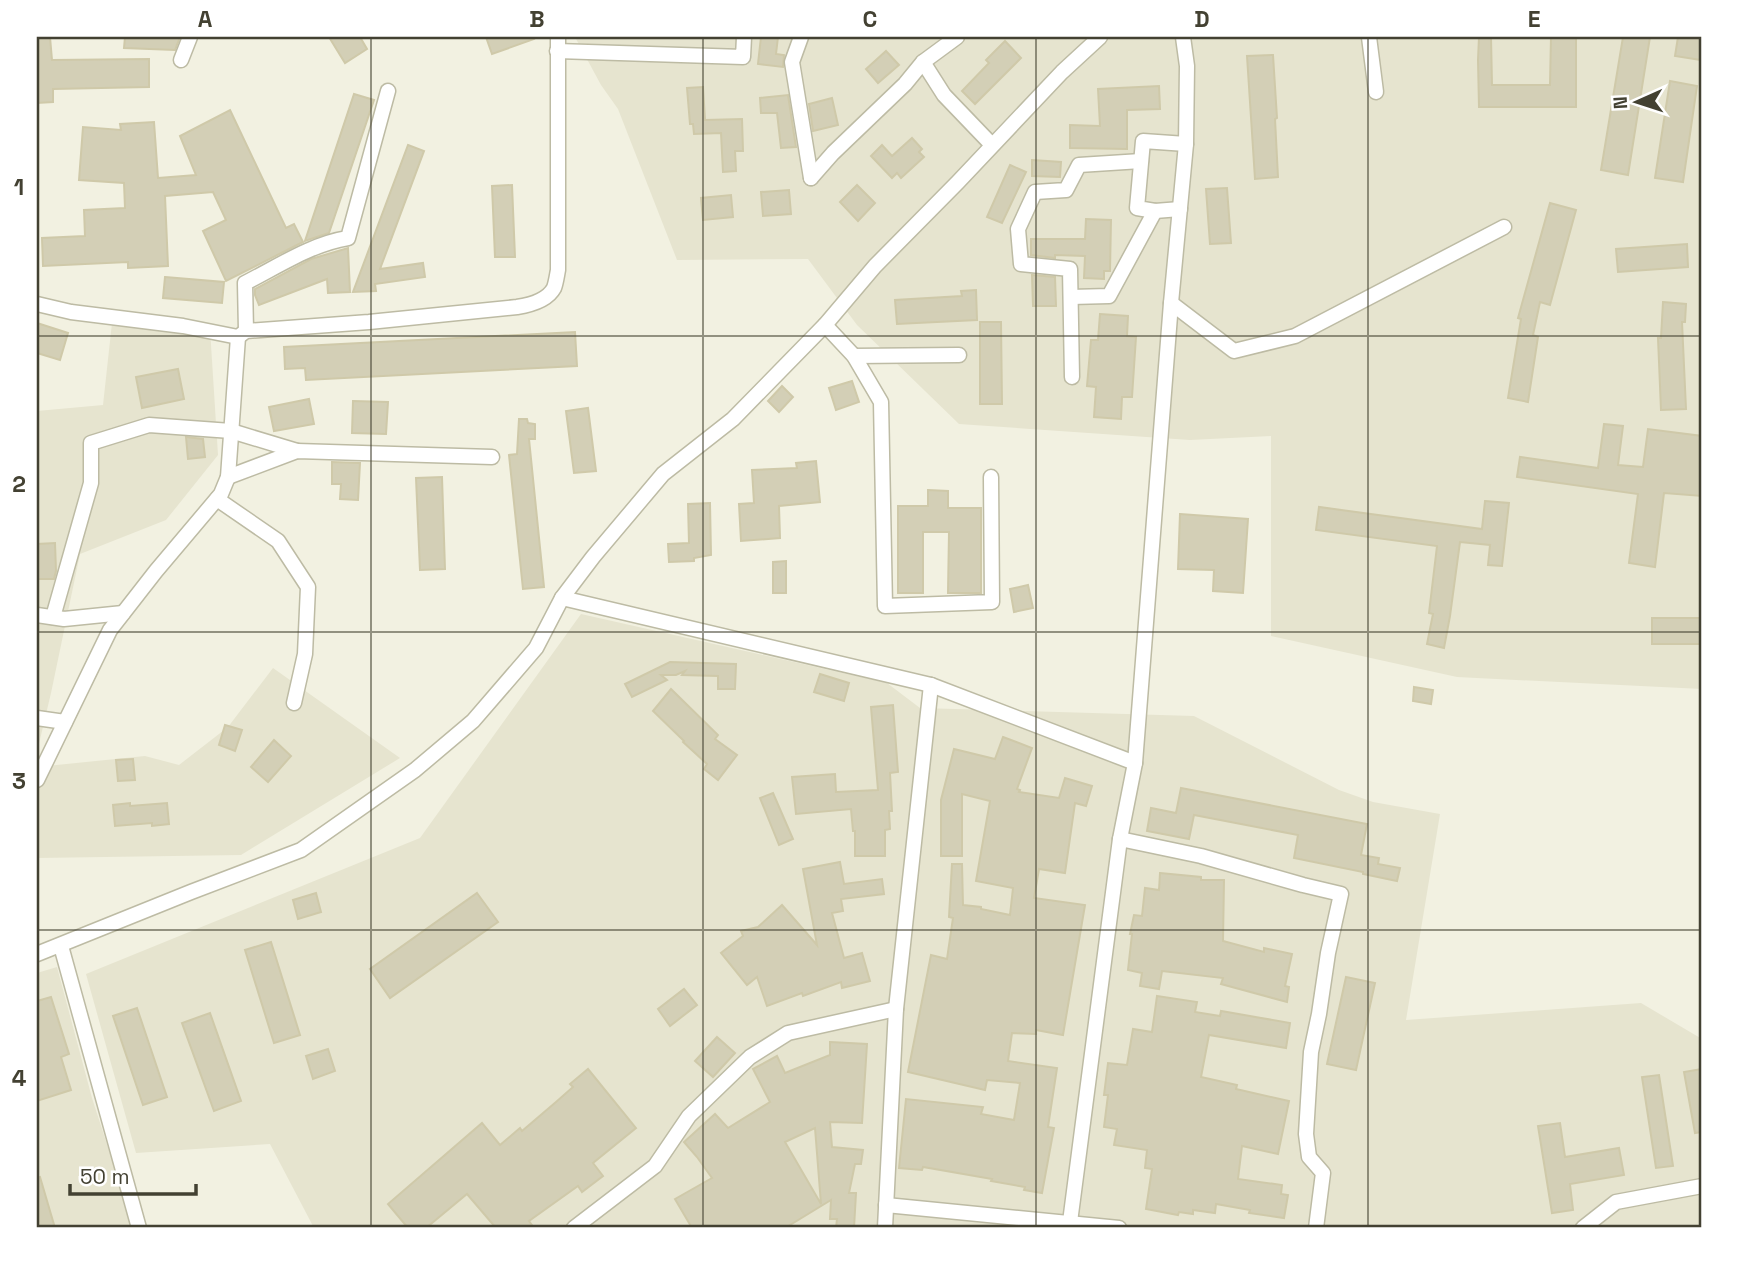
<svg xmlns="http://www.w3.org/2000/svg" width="1739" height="1265" viewBox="0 0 1739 1265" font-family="'Space Grotesk',sans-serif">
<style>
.residential{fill:#e6e4cf}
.building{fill:#d3cfb6;stroke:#cfc9a9;stroke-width:2;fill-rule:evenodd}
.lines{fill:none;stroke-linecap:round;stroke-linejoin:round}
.street-casing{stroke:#bdbba4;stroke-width:17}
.street{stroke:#fff;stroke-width:14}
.grid{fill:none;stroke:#434132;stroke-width:2;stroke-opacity:0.55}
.neatline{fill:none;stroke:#434132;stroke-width:2.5}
.grid-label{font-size:23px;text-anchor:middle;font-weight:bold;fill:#434132}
</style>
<rect width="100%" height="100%" fill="#f2f1e1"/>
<g class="residential">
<polygon points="575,37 1702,37 1702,689 1457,677 1271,636 1271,436 1190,440 959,424 857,325 808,259 677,260 618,109 601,85"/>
<polygon points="112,323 210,329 218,455 166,520 80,554 51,693 37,752 37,411 103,405"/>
<polygon points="581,614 887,683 920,708 1194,716 1339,790 1373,802 1440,814 1406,1020 1641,1003 1702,1039 1702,1228 314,1228 270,1144 136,1153 86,974 420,838"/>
<polygon points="273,668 400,758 241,855 37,858 37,767 145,756 179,765 228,727"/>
<polygon points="57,967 92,1098 134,1228 37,1228 37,973"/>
</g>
<g class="building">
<polygon points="37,37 50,37 52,60 149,59 149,87 53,89 53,102 37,103"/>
<polygon points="125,37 180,37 175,50 124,48"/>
<polygon points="329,37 360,37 367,49 345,63"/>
<polygon points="486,37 533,37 534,39 492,54"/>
<polygon points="761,37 778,37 776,54 784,55 783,67 758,64"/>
<polygon points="1479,37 1491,37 1492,85 1550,85 1551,37 1576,37 1576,107 1479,107 1478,60"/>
<polygon points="1623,37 1650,37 1628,175 1601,170"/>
<polygon points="1678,37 1702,37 1701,60 1675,56"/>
<polygon points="1005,41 1021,58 975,104 962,91 989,63 986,60"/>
<polygon points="886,51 899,65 878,83 866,69"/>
<polygon points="1273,55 1277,118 1275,119 1278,177 1255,179 1247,56"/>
<polygon points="1670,81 1697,86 1683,182 1655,178"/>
<polygon points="1159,86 1160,109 1127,110 1127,149 1070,148 1070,125 1100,126 1098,89"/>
<polygon points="703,87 705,120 742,119 743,151 735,151 736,171 723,172 721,133 694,134 693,124 690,124 687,88"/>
<polygon points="354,94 374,100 329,233 305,241"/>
<polygon points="788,95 796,147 781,148 777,113 761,113 760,98"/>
<polygon points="832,98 838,125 813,131 809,104"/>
<polygon points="230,110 286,228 294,224 303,242 226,281 203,231 226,220 213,192 165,196 168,266 128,268 128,262 43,266 42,238 85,236 84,210 125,208 124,183 79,180 83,127 121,130 120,124 154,122 158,178 196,175 180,136"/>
<polygon points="912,138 922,149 919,152 924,157 901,178 897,173 892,178 871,156 882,145 892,156"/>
<polygon points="408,145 424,151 380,269 423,263 425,277 375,284 376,291 353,292"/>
<polygon points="1032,160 1061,162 1060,177 1032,176"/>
<polygon points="1010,165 1026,172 1002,223 987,217"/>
<polygon points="512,185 515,257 495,257 492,186"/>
<polygon points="857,185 875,203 858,221 840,202"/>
<polygon points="1227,188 1231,243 1210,244 1206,189"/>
<polygon points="789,190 791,214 763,216 761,192"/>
<polygon points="731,195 733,217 703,220 701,198"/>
<polygon points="1550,203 1576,210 1550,305 1540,302 1533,335 1538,337 1528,402 1508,398 1521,319 1518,318"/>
<polygon points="1086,219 1111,220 1110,271 1104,271 1104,279 1084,278 1085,256 1055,255 1055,258 1031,255 1031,239 1085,239"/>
<polygon points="1687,244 1688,267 1618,272 1616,249"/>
<polygon points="348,248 350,292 328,293 327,279 259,305 255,295 255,289 311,259"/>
<polygon points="1032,275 1055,277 1056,306 1033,306"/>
<polygon points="165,277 224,282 222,303 163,298"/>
<polygon points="976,290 977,320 897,324 895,300 962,296 961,291"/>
<polygon points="1663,302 1686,304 1685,322 1682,322 1686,409 1661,410 1658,338 1661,338"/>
<polygon points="1100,314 1128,316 1127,336 1136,337 1132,397 1122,397 1121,419 1094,417 1096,387 1087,386 1091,340 1098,340"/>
<polygon points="980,322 1001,322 1002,404 980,404"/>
<polygon points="37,323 68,333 60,360 37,353"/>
<polygon points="575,332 577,366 306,380 305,368 285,369 284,347"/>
<polygon points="178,369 184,399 142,408 136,377"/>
<polygon points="852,381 859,402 836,410 829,388"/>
<polygon points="782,386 793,397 779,412 768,401"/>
<polygon points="309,399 314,424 274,431 269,407"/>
<polygon points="353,401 388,402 386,434 352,433"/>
<polygon points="588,408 596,471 574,473 566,411"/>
<polygon points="519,419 527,419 528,423 535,424 535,439 529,439 544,587 523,589 509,455 517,454"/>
<polygon points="1604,424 1623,426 1618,465 1643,467 1648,429 1702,436 1702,496 1664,493 1655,567 1629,563 1638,494 1517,477 1520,457 1598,468"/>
<polygon points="186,437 203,439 205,457 188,459"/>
<polygon points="816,461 820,502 779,506 780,538 741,541 739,504 754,503 752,470 797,468 796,463"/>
<polygon points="332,462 360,463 358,500 340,499 341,484 332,484"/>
<polygon points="442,477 445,569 420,570 416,478"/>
<polygon points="928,490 948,491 948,508 981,508 981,593 948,593 949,532 923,532 923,593 898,593 898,506 928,506"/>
<polygon points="1485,501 1509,503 1502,566 1488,565 1490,545 1460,542 1450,616 1444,648 1427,644 1433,614 1429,613 1437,546 1316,530 1319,507 1482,529"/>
<polygon points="710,503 711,555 694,558 694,561 669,562 668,544 689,543 688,504"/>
<polygon points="1180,514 1248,519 1243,593 1213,591 1214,570 1178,569"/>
<polygon points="55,543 56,571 54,579 37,579 37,544"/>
<polygon points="786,561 786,593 773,593 773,562"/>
<polygon points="1028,585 1033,608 1014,612 1010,589"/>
<rect x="1652" y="618" width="50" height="26"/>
<polygon points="670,662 736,664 735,689 718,689 718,676 682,675 685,671 676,675 661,675 667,680 632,697 625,684"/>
<polygon points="820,674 849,683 844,701 814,692"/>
<polygon points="1414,687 1433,690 1431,704 1413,701"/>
<polygon points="671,689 718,735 715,739 737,755 718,780 704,769 707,764 683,742 684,741 653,711"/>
<polygon points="893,705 898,772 890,773 892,811 889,811 890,829 885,830 885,856 855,856 855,831 853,831 851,809 796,814 792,777 835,774 836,792 878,790 871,707"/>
<polygon points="225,725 242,730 235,751 219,745"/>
<polygon points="1003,737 1032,748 1017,789 1020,790 1019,792 1059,798 1065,778 1092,786 1086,806 1075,803 1065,873 1039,869 1034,898 1085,905 1063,1035 1036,1030 1036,1034 1012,1033 1008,1061 1057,1068 1048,1127 1054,1128 1042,1193 1024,1190 1025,1187 991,1181 992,1179 923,1167 922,1170 899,1168 906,1099 983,1107 981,1114 1014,1120 1020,1083 987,1080 985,1090 908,1072 931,955 947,959 953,918 949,917 952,864 962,864 963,905 981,907 981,909 1010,915 1013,888 976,881 990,801 962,794 962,856 941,856 941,800 954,749 995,759"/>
<polygon points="274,740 291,756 268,782 251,767"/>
<polygon points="133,759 135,780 118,781 116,760"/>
<polygon points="1181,788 1367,824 1361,855 1379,858 1378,864 1400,868 1397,881 1363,874 1363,872 1294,858 1298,835 1194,815 1189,839 1147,831 1151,808 1176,813"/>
<polygon points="773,793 793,839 779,845 760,798"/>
<polygon points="130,803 130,806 167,803 169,824 152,826 152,823 115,826 113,805"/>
<polygon points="840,862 844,884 882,879 884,894 841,899 843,911 832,913 844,958 862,953 870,981 842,988 841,982 803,996 802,993 767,1006 757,977 747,985 721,953 743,936 741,931 758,927 782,905 817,945 803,869"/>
<polygon points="1160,873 1201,877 1201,880 1224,880 1223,941 1264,952 1264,948 1292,954 1285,986 1289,987 1287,1002 1221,984 1223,978 1162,971 1159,989 1140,986 1142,973 1128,970 1132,934 1130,934 1134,915 1142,916 1145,888 1159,890"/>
<polygon points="316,893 321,912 298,919 293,900"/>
<polygon points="477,893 498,922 390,998 370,969"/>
<polygon points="271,942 300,1035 274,1043 245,950"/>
<polygon points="1346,977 1375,983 1356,1070 1327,1064"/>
<polygon points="684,989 697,1005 670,1026 658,1009"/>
<polygon points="1157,996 1197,1002 1195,1012 1220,1016 1221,1011 1290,1023 1286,1048 1209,1035 1201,1077 1237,1085 1236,1089 1289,1101 1278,1154 1242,1146 1238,1179 1282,1185 1281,1194 1288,1195 1284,1218 1249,1213 1250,1210 1216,1204 1215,1213 1193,1210 1193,1214 1179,1212 1178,1215 1146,1209 1152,1169 1145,1168 1147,1150 1114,1145 1117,1129 1104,1127 1108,1095 1104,1095 1108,1063 1127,1065 1133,1029 1152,1032"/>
<polygon points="51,997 69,1054 61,1057 71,1090 37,1101 37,1001"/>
<polygon points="137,1008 167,1097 143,1105 113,1016"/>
<polygon points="210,1013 241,1101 214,1111 182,1023"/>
<polygon points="717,1037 735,1053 713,1077 695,1061"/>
<path d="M 830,1042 L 867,1044 L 862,1123 L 830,1122 L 832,1147 L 863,1150 L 861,1164 L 855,1164 L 849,1193 L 856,1193 L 854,1228 L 836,1228 L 837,1219 L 830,1219 L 831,1200 L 785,1228 L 692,1228 L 675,1199 L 712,1178 L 697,1157 L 684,1142 L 715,1114 L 728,1128 L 770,1102 L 753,1069 L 777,1056 L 785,1073 L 830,1055 ZM 815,1128 L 821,1204 L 785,1142 Z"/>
<polygon points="328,1049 335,1071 313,1079 306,1056"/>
<polygon points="588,1069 636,1128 593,1163 603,1176 582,1192 578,1186 529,1221 534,1228 496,1228 467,1194 426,1228 408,1228 388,1204 482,1123 500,1145 520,1128 522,1131 556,1102 573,1087 570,1084"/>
<polygon points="1702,1069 1702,1132 1695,1133 1684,1072"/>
<polygon points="1659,1075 1673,1166 1656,1168 1642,1077"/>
<polygon points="1560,1123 1565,1157 1619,1148 1624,1175 1570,1184 1573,1210 1552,1213 1538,1126"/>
<polygon points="40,1177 55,1228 37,1228 37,1178"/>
</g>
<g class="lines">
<defs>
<g id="street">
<polyline points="801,37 792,62 811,178"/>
<polyline points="1369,37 1376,92"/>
<polyline points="557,51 743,57 744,37"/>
<polyline points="181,60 190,37"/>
<polyline points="923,62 944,95 992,145"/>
<polyline points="811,178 833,153 905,84 923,62 957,37"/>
<polyline points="1180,209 1155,211 1137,208 1143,141 1186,144"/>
<polyline points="1071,297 1109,296 1155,211"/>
<polyline points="1171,303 1234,351 1295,336 1504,227"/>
<path d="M 37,304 L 71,312 L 183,326 L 238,337 L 246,331 L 369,322 L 517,307 C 530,305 547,301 554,288 C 556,283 557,275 558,270 L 558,37"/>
<polyline points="825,325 854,356 881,402 885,606 992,602 991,477"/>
<path d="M 246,331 L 245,283 C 277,267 311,244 348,238 L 388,91"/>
<polyline points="854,356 959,355"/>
<polyline points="1072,377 1070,269 1021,264 1018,229 1035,192 1066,190 1079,165 1141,161"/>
<polyline points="228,477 297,451 492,457"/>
<polyline points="217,499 278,541 308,587 305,654 294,703"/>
<polyline points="562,598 931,685 1135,763"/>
<polyline points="37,615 64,619 123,613"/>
<polyline points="53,617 91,483 91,443 149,425 231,431 297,451"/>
<polyline points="37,718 65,722"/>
<polyline points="37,780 110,630 156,571 221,494 228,477 238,337"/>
<polyline points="1120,839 1201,856 1303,885 1341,894 1328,953 1319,1014 1311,1052 1306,1134 1309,1157 1323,1173 1316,1228"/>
<polyline points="61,946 139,1228"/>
<polyline points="37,954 191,892 301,850 415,770 473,721 536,648 562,598 593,557 663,474 733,419 825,325 875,266 958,182 1062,72 1100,37"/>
<polyline points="886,1205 1119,1228"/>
<polyline points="1070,1222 1120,839 1135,763 1171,303 1186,144 1187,66 1183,37"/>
<polyline points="574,1228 655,1166 689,1116 750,1057 788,1033 896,1009"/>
<polyline points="885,1228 896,1009 931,685"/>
<polyline points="1583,1228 1616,1202 1702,1186"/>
</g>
</defs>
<use href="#street" class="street-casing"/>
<use href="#street" class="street"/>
</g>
<path class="grid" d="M 371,37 L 371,1228M 703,37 L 703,1228M 1036,37 L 1036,1228M 1368,37 L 1368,1228M 37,336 L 1702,336M 37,632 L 1702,632M 37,930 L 1702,930"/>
<rect width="1739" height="1265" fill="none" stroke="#ffffff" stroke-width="77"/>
<g transform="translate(1637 102) rotate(267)" stroke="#ffffff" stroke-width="5" paint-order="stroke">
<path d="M0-5L12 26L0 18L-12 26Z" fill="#434132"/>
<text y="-10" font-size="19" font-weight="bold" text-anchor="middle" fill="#434132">N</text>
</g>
<path d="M70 1184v10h126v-10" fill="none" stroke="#434132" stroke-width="3.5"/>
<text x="80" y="1184" font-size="21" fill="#434132" stroke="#ffffff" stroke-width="5" paint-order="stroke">50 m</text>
<rect x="38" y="38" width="1662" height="1188" class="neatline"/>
<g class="grid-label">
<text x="205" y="27">A</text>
<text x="537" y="27">B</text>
<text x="870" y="27">C</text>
<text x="1202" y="27">D</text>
<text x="1534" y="27">E</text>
<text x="19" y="195">1</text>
<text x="19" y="492">2</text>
<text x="19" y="789">3</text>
<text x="19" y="1086">4</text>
</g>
</svg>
